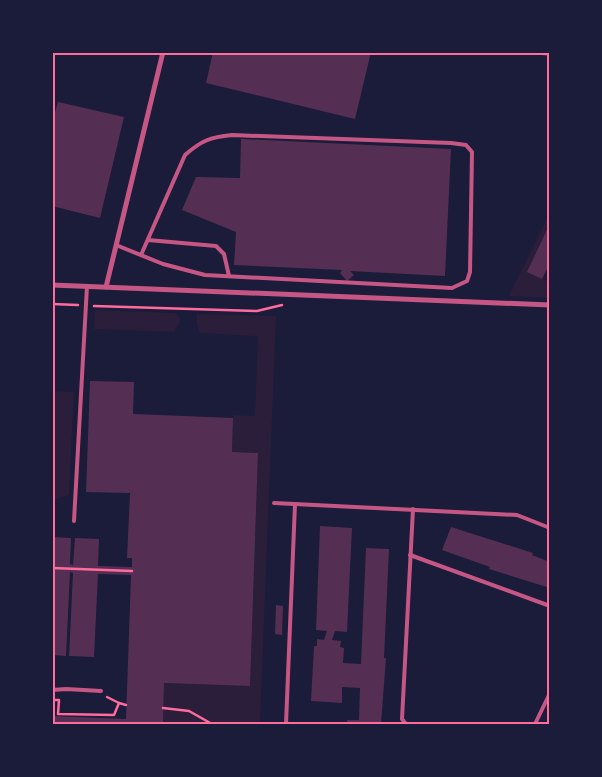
<svg xmlns="http://www.w3.org/2000/svg" width="602" height="777" viewBox="0 0 602 777" font-family="Cabin,sans-serif">
<style>
.green{fill:#2a1e3b}
.building{fill:#542f53}
.lines{fill:none;stroke-linecap:round;stroke-linejoin:round}
.path{stroke:#ff6b9d;stroke-width:2.5}
.service{stroke:#c65784;stroke-width:4}
.minor{stroke:#c65784;stroke-width:5}
.neatline{fill:none;stroke:#ff6b9d;stroke-width:2}
</style>
<rect width="100%" height="100%" fill="#1b1b3a"/>
<g class="green">
<polygon points="549,214 549,223 528,272 549,282 549,298 509,296"/>
<polygon points="95,310 175,313 180,318 179,324 174,332 94,329"/>
<polygon points="197,314 276,316 260,724 163,724 164,683 250,686 258,454 232,452 233,415 255,416 258,336 200,333 197,325"/>
<polygon points="53,391 74,392 69,495 53,500"/>
</g>
<g class="building">
<polygon points="213,52 371,52 355,119 206,83"/>
<polygon points="534,52 550,52 550,57 533,53"/>
<polygon points="58,102 124,117 100,218 52,206 52,123"/>
<polygon points="241,139 451,149 445,276 350,271 354,275 347,281 340,273 342,270 234,265 236,232 182,210 196,177 240,178"/>
<polygon points="550,223 550,263 542,279 527,272"/>
<polygon points="90,381 134,382 133,414 233,418 232,452 258,453 250,686 164,683 163,724 52,724 53,716 126,719 131,575 98,574 94,657 69,656 73,573 70,572 66,656 52,655 52,537 71,538 70,564 73,565 75,538 99,539 98,566 132,567 132,558 127,558 130,493 86,492"/>
<polygon points="320,526 352,528 347,632 335,631 332,640 341,641 340,647 344,648 343,663 361,664 366,548 389,549 384,658 386,658 381,724 347,724 347,720 359,720 360,688 342,687 342,703 311,701 314,646 317,646 317,639 324,640 327,631 316,630"/>
<polygon points="451,527 533,553 532,555 550,562 550,588 489,569 490,567 442,550"/>
<polygon points="276,605 283,606 282,635 275,634"/>
</g>
<g class="lines">
<g class="path">
<polyline points="52,304 78,305"/>
<polyline points="94,306 257,311 282,305"/>
<polyline points="52,568 132,571"/>
<polyline points="107,697 119,703 126,705"/>
<polyline points="52,700 59,700 58,714 114,715 119,703"/>
<polyline points="163,708 189,711 212,724"/>
</g>
<g class="service">
<polyline points="148,240 216,246 224,254 229,276"/>
<path d="M 116,245 L 163,264 L 205,275 L 452,288 L 467,281 L 470,272 L 472,152 L 466,145 L 451,143 L 232,135 C 210,137 201,141 185,155 L 141,255"/>
<polyline points="549,372 550,372"/>
<polyline points="274,503 517,515 550,528"/>
<polyline points="74,521 87,286"/>
<polyline points="410,555 550,606"/>
<polyline points="52,690 66,689 101,691"/>
<polyline points="286,724 295,504"/>
<polyline points="406,724 402,719 413,509"/>
<polyline points="535,724 550,693"/>
</g>
<g class="minor">
<polyline points="52,285 550,305"/>
<polyline points="106,287 163,52"/>
</g>
</g>
<rect width="602" height="777" fill="none" stroke="#1b1b3a" stroke-width="108"/>
<rect x="54" y="54" width="494" height="669" class="neatline"/>
</svg>
